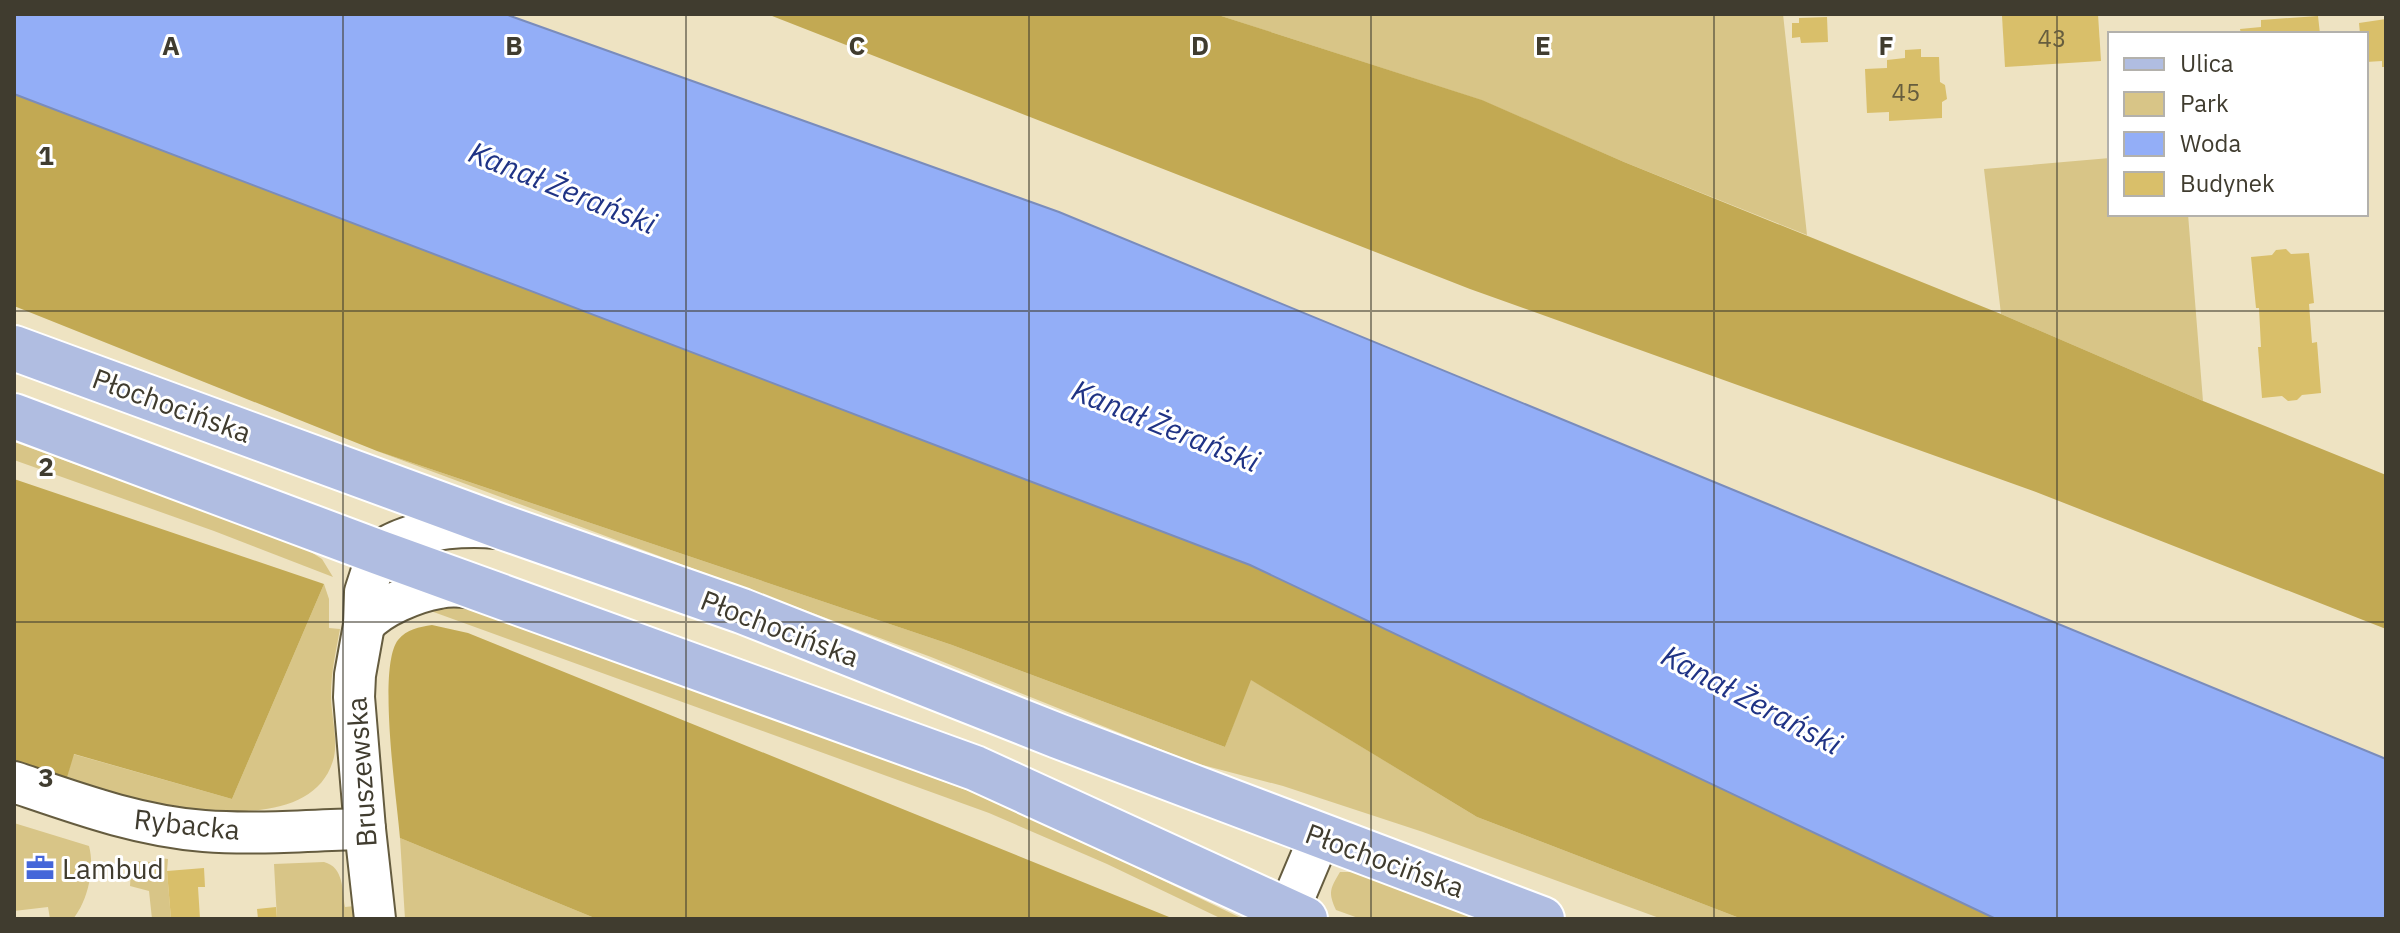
<svg xmlns="http://www.w3.org/2000/svg" width="2400" height="933" viewBox="0 0 2400 933" font-family="'IBM Plex Sans',sans-serif">
<style>
.green{fill:#d8c587}
.forest{fill:#c2a953}
.water{fill:#93aef7;stroke:#7a8cbb;stroke-width:2}
.building{fill:#d9bf6a}
.lines{fill:none;stroke-linecap:round;stroke-linejoin:round}
.minor-casing{stroke:#655c3f;stroke-width:44}
.major-casing{stroke:#fff;stroke-width:48}
.minor{stroke:#fff;stroke-width:40}
.major{stroke:#b0bde1;stroke-width:44}
.grid{fill:none;stroke:#403c2f;stroke-width:2;stroke-opacity:0.55}
.labels{text-anchor:middle;dominant-baseline:central;stroke-width:6;stroke-linejoin:round;paint-order:stroke}
.number-label{font-size:24px;fill:#665d3e}
.street-label{font-size:28px;fill:#403c2f;stroke:#fff}
.poi-label{font-size:28px;fill:#403c2f;stroke:#fff;text-anchor:start}
.water-label{font-size:30px;font-style:italic;fill:#1f3385;stroke:#fff}
.grid-label{font-size:26px;text-anchor:middle;font-weight:bold;fill:#403c2f;stroke:#fff;stroke-width:6;stroke-linejoin:round;paint-order:stroke}
</style>
<rect width="100%" height="100%" fill="#eee3c2"/>
<g class="green">
<polygon points="1215,14 1783,14 1807,235 1624,162 1481,100"/>
<polygon points="2110,158 2110,214 2188,214 2203,401 2001,314 1984,169"/>
<polygon points="14,442 303,547 322,559 333,577 214,531 14,460"/>
<polygon points="377,451 952,645 1225,747 1250,679 1477,817 1742,919 1662,919 1423,832 1283,786 1195,763 931,657"/>
<path d="M 324,584 L 329,599 L 329,628 L 340,629 C 336,651 331,673 331,695 C 331,715 338,738 334,757 C 311,851 128,798 66,781 L 73,754 L 232,799 Z"/>
<polygon points="442,605 463,605 969,791 1058,830 1243,919 1222,919 1107,864 989,813 428,610"/>
<path d="M 14,823 L 89,846 C 95,868 88,901 73,919 L 50,919 L 48,907 L 14,911 Z"/>
<polygon points="400,838 597,919 405,919"/>
<polygon points="161,858 168,859 167,871 171,919 152,919 149,891 130,886 131,870 136,861 151,862"/>
<path d="M 324,862 C 344,867 342,890 345,907 L 355,906 L 356,919 L 277,919 L 274,864 Z"/>
<path d="M 1340,872 L 1353,872 L 1485,919 L 1361,919 L 1336,910 C 1328,892 1330,889 1340,872 Z"/>
</g>
<g class="forest">
<polygon points="767,14 1215,14 1482,100 1624,162 2001,314 2203,401 2386,475 2386,629 2036,492 1470,289"/>
<polygon points="14,94 1250,565 1996,919 1742,919 1477,817 1251,680 1225,747 952,645 377,451 14,306"/>
<polygon points="14,479 324,584 232,799 74,754 66,781 14,765"/>
<path d="M 432,625 L 468,633 L 1174,919 L 597,919 L 400,838 C 397,800 377,667 398,640 C 407,629 419,627 432,625 Z"/>
</g>
<polygon class="water" points="14,14 505,14 1059,212 2386,759 2386,919 1996,919 1250,565 14,94"/>
<g class="building">
<polygon points="2021,14 2098,14 2101,61 2005,67 2002,16"/>
<polygon points="2318,16 2320,34 2241,34 2240,29 2261,27 2261,20"/>
<polygon points="1827,17 1828,42 1801,43 1800,37 1792,38 1792,23 1799,23 1799,18"/>
<polygon points="2386,19 2386,67 2382,67 2382,61 2366,62 2366,34 2360,34 2359,23"/>
<polygon points="1921,49 1921,57 1939,57 1940,82 1945,85 1947,99 1942,102 1942,118 1889,121 1889,112 1867,113 1865,69 1887,68 1887,60 1905,58 1905,50"/>
<polygon points="2286,249 2291,254 2309,253 2314,303 2309,304 2312,343 2317,342 2321,393 2302,395 2297,400 2288,401 2282,396 2262,398 2258,347 2261,347 2259,308 2256,308 2251,257 2272,255 2276,250"/>
<polygon points="204,868 205,887 198,887 200,919 171,919 167,871"/>
<polygon points="276,907 277,919 258,919 257,909"/>
</g>
<g class="lines">
<defs>
<g id="minor">
<path d="M 364,625 C 379,607 415,592 439,588 C 451,585 465,587 478,588"/>
<path d="M 14,782 C 76,803 138,826 204,831 C 257,835 312,830 365,829"/>
<polyline points="1288,912 1320,836"/>
<path d="M 375,919 L 365,829 L 354,697 L 355,675 L 364,625 L 365,592 L 378,552 C 413,529 457,525 497,528"/>
</g>
<g id="major">
<polyline points="14,348 505,528 742,611 1058,736 1542,919"/>
<polyline points="14,416 378,552 975,768 1305,919"/>
</g>
</defs>
<use href="#minor" class="minor-casing"/>
<use href="#major" class="major-casing"/>
<use href="#minor" class="minor"/>
<use href="#major" class="major"/>
</g>
<path class="grid" d="M 343,14 L 343,919M 686,14 L 686,919M 1029,14 L 1029,919M 1371,14 L 1371,919M 1714,14 L 1714,919M 2057,14 L 2057,919M 14,311 L 2386,311M 14,622 L 2386,622"/>
<defs>
<symbol id="office-bare" viewBox="-9 -9 18 18"><path d="M-6-3h4V-5.5h4V-3h4V5H-6ZM-1-4.5V-3h2v-1.5ZM-6 0V1H6V0Z" fill="#4566d9" stroke="#fff" stroke-width="2.5" paint-order="stroke"/></symbol>
</defs>
<g fill-rule="evenodd">
<use href="#office-bare" x="20" y="848" width="40" height="40"/>
</g>
<g class="labels">
<g class="number-label">
<text x="2052" y="38">43</text>
<text x="1906" y="92">45</text>
</g>
<g class="street-label">
<text transform="translate(172 405) rotate(20)">Płochocińska</text>
<text transform="translate(780 628) rotate(21)">Płochocińska</text>
<text transform="translate(361 772) rotate(-94)">Bruszewska</text>
<text transform="translate(187 824) rotate(6)">Rybacka</text>
<text transform="translate(1385 860) rotate(20)">Płochocińska</text>
</g>
<g class="poi-label">
<text x="62" y="868">Lambud</text>
</g>
<g class="water-label">
<text transform="translate(563 187) rotate(22)">Kanał Żerański</text>
<text transform="translate(1166 425) rotate(22)">Kanał Żerański</text>
<text transform="translate(1752 699) rotate(28)">Kanał Żerański</text>
</g>
</g>
<g class="grid-label">
<text x="171" y="55">A</text>
<text x="514" y="55">B</text>
<text x="857" y="55">C</text>
<text x="1200" y="55">D</text>
<text x="1543" y="55">E</text>
<text x="1886" y="55">F</text>
<text x="46" y="165">1</text>
<text x="46" y="476">2</text>
<text x="46" y="787">3</text>
</g>
<rect width="2400" height="933" fill="none" stroke="#403c2f" stroke-width="32"/>
<rect x="2108" y="32" width="260" height="184" fill="#ffffff" stroke="#b3b1ac" stroke-width="2"/>
<rect x="2124" y="58" width="40" height="12" fill="#b0bde1" stroke="#b3b1ac" stroke-width="2"/>
<text x="2180" y="72" font-size="24" fill="#403c2f">Ulica</text>
<rect x="2124" y="92" width="40" height="24" fill="#d8c587" stroke="#b3b1ac" stroke-width="2"/>
<text x="2180" y="112" font-size="24" fill="#403c2f">Park</text>
<rect x="2124" y="132" width="40" height="24" fill="#93aef7" stroke="#b3b1ac" stroke-width="2"/>
<text x="2180" y="152" font-size="24" fill="#403c2f">Woda</text>
<rect x="2124" y="172" width="40" height="24" fill="#d9bf6a" stroke="#b3b1ac" stroke-width="2"/>
<text x="2180" y="192" font-size="24" fill="#403c2f">Budynek</text>
</svg>
